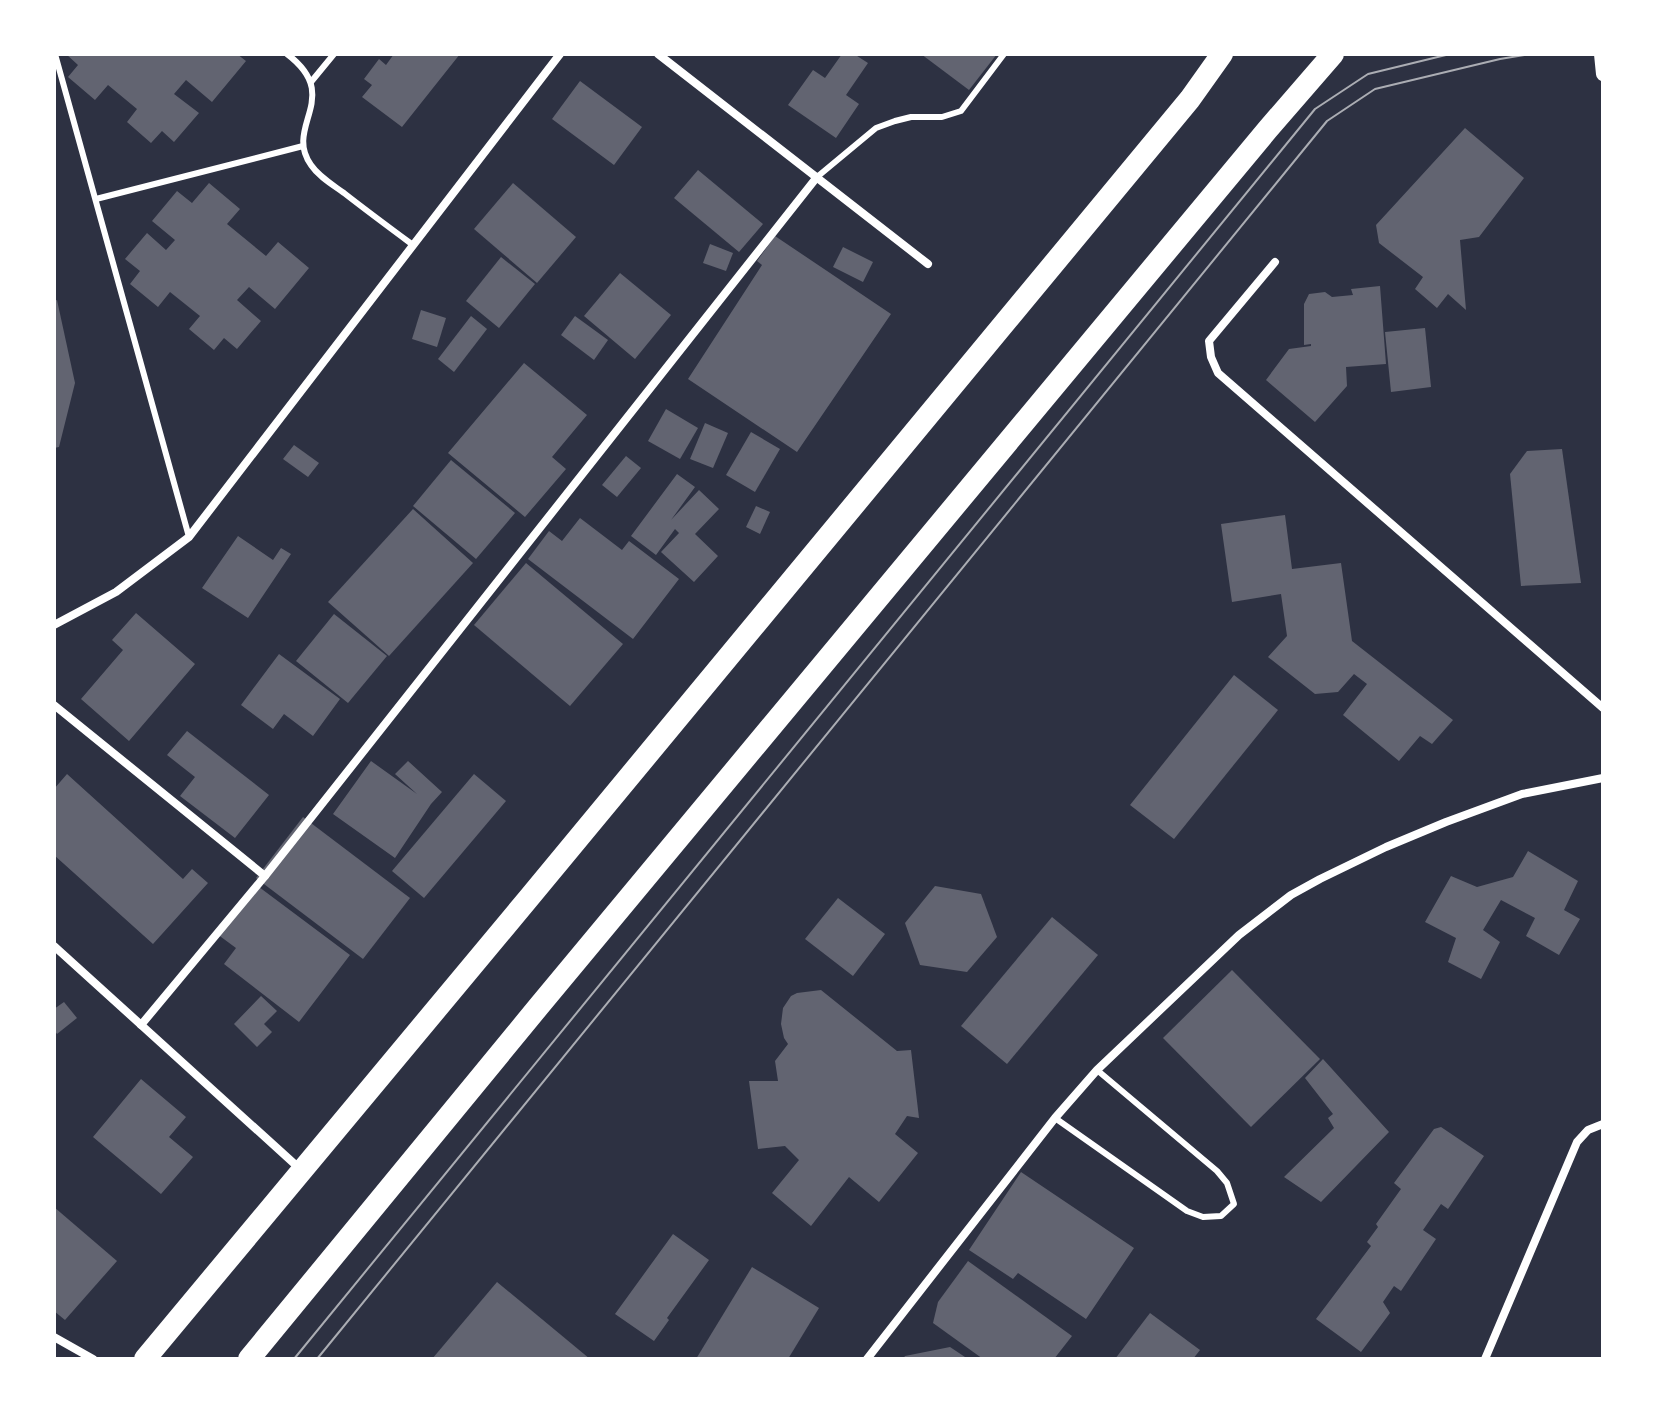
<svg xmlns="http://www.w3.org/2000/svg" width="1657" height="1413" viewBox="0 0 1657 1413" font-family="Raleway,sans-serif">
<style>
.building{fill:#626471}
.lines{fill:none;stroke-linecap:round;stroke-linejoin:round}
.service{stroke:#fff;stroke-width:6}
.minor{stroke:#fff;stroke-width:8}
.tertiary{stroke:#fff;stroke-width:14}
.trunk{stroke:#fff;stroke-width:22}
.tram{stroke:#abadb3;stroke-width:2}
</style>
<rect width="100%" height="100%" fill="#2d3142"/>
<g class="building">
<polygon points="66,54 237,54 246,61 212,102 186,80 174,94 199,113 174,142 162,131 151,143 127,122 137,109 108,85 95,100 68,77 78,65"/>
<polygon points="394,54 460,54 402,127 362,97 372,85 364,79 379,59 386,65"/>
<polygon points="842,54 854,54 868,63 846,95 859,104 836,138 788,105 813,70 825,78"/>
<polygon points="921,54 997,54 969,90"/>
<polygon points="580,81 642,127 614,165 552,119"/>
<polygon points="1465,128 1524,178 1479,237 1460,240 1466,310 1448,294 1437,308 1415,289 1423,277 1379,243 1376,225"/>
<polygon points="698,170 763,224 739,252 674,198"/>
<polygon points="209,183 240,209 227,224 266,256 278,242 309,268 275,309 249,287 237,300 261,321 237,349 224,338 214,350 189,329 200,316 170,292 158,307 130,284 140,271 125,259 147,233 166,250 175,240 152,221 177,191 192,203"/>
<polygon points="513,183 576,237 537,283 474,229"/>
<polygon points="775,236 891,314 797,452 688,379 762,265 757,261"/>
<polygon points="710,244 733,253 726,271 703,263"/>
<polygon points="843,247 873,262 863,282 833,267"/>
<polygon points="501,257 535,284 499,328 466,301"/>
<polygon points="620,273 671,315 635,359 584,316"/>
<polygon points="1380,286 1386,364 1346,367 1347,386 1315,422 1266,380 1289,349 1311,346 1311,344 1304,345 1304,304 1309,294 1325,292 1332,297 1353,295 1351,289"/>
<polygon points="57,300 75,383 59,447 54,448 54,301"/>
<polygon points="421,310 446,318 437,347 412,339"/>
<polygon points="471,316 487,329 454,372 438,359"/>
<polygon points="575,316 608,340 594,360 561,335"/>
<polygon points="1425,328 1431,387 1391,392 1385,332"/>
<polygon points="524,363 587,415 552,457 566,469 525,517 448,453"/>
<polygon points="666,409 698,428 680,459 648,441"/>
<polygon points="705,423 728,433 713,468 690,459"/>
<polygon points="751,432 780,449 755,492 726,475"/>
<polygon points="294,445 319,463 308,477 283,459"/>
<polygon points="1562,449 1581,583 1521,586 1510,474 1527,451"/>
<polygon points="626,456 641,468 617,497 602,485"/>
<polygon points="451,460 515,513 476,559 413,506"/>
<polygon points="677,474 695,487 671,520 699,490 719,509 695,534 718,556 694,582 661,552 679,533 675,529 656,555 631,536"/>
<polygon points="756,506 770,512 760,534 746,527"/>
<polygon points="413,509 473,563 389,656 328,602"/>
<polygon points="1285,515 1292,569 1341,563 1352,641 1453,720 1432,744 1420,736 1399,761 1343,715 1367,684 1354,674 1338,692 1315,694 1268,657 1287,636 1281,594 1232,602 1221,524"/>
<polygon points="580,518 622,550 629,541 679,579 633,639 528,559 549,531 562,541"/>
<polygon points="238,536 273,560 281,548 291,554 248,618 202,588"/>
<polygon points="526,563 623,644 570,706 474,625"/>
<polygon points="136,613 195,664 129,741 81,699 123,650 112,640"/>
<polygon points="334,614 387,656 348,703 296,661"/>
<polygon points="279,654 340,699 313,736 284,714 273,729 241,705"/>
<polygon points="1234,675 1278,710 1174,839 1130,805"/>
<polygon points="187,731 269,795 235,838 180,796 195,777 167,755"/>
<polygon points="371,761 417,794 395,774 408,761 442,792 431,804 395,858 333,814"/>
<polygon points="67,774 183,879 192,869 208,883 153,944 54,855 54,789"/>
<polygon points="474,774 506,801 424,898 392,871"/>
<polygon points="303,817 410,898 363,959 256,878"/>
<polygon points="1528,851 1578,881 1564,910 1580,919 1559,955 1526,936 1535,918 1501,900 1483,930 1500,942 1481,979 1448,962 1456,938 1425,922 1451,876 1477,887 1513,877"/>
<polygon points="255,884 350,955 299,1022 224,964 236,948 217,934"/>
<polygon points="935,886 981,894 997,937 967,972 920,965 905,923"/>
<polygon points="838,898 885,934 853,976 805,939"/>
<polygon points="1052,917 1098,955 1007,1064 961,1026"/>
<polygon points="1232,970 1320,1059 1251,1127 1163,1038"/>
<polygon points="821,990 897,1051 911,1050 919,1118 907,1116 895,1134 918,1153 879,1202 849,1177 811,1226 772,1193 799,1160 785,1146 758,1149 749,1081 778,1081 775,1061 788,1044 784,1038 781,1024 783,1008 791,996 797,993"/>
<polygon points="261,996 277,1011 264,1024 272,1032 257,1047 234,1024"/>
<polygon points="64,1002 77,1018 57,1034 54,1030 54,1009"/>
<polygon points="1323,1059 1389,1132 1321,1202 1284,1177 1334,1128 1328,1118 1333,1114 1305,1078"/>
<polygon points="141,1079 186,1117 169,1137 193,1157 161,1194 93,1137"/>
<polygon points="1441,1127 1484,1156 1448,1209 1441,1204 1423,1230 1436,1239 1401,1291 1394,1286 1383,1302 1390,1313 1361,1352 1316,1319 1371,1246 1367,1242 1378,1227 1376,1224 1401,1189 1394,1183 1434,1129"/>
<polygon points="1021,1172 1134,1248 1086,1319 1018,1273 1013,1279 969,1250"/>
<polygon points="54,1207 117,1261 65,1320 54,1311"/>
<polygon points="673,1234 709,1260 667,1318 669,1320 654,1341 615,1314"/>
<polygon points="968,1261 1072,1336 1054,1359 983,1359 933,1323 938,1302"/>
<polygon points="752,1267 819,1308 788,1359 696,1359"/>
<polygon points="497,1282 590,1359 432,1359"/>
<polygon points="1150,1313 1200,1350 1193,1359 1115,1359"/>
<polygon points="950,1347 968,1359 903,1359 905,1356"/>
</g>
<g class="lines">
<g class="service">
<polyline points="55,54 189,537"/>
<path d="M 287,54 C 344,97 283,126 311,165 C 319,177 333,185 344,193 C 367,211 390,228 413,245"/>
<polyline points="311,82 334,54"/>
<polyline points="817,177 876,128 895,121 911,117 942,117 961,111 1004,54"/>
<polyline points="96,199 303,146"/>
<polyline points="1055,1118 1187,1211 1203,1217 1221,1216 1234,1204 1227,1183 1217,1171 1097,1070"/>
</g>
<g class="minor">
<polyline points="658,54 928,264"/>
<polyline points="1275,262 1209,341 1211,357 1218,373 1603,708"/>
<polyline points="54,625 116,592 189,537 560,54"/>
<polyline points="54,705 265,876"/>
<polyline points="54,946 299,1168"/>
<polyline points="141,1025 265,876 817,177"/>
<polyline points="54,1337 93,1359"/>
<polyline points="867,1359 1055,1118 1097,1070 1239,935 1291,895 1320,879 1386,847 1446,822 1522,794 1603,778"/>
<polyline points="1485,1359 1577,1142 1588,1130 1603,1124"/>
</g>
<polyline class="tertiary" points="1601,54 1603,74"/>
<g class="trunk">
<polyline points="145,1359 528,899 1190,99 1222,54"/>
<polyline points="249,1359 539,1006 1268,129 1333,54"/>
</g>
<g class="tram">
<polyline points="294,1359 1315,109 1368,74 1450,54"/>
<polyline points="317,1359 1327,121 1375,89 1500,59 1531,54"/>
</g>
</g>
<rect width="1657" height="1413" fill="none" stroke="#ffffff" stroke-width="112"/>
</svg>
